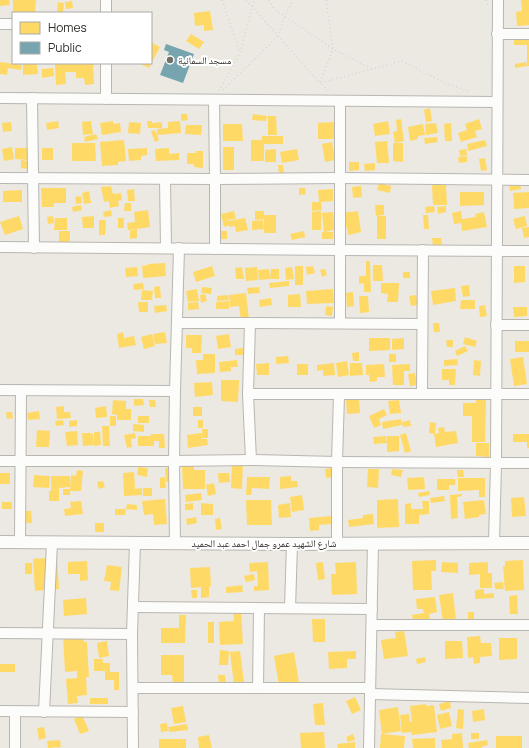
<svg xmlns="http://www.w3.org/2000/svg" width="529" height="748" viewBox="0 0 529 748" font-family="Manrope,'Noto Naskh Arabic',sans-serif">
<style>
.homes{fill:#ffd966}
.public{fill:#76a5af}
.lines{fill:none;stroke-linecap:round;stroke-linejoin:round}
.minor-casing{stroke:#b8b6b1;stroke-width:12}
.tertiary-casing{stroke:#b8b6b1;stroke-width:14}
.path{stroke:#d6d5d3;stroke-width:1.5;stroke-dasharray:1 3;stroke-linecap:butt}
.minor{stroke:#fcfcfb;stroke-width:10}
.tertiary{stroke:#fcfcfb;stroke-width:12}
.poi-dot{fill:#716f6a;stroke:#fff;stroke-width:1.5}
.labels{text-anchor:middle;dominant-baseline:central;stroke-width:4;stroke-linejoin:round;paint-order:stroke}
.poi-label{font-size:10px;fill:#2f2d29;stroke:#fff;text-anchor:start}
.street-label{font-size:10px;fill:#2f2d29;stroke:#fff}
</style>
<rect width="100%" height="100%" fill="#ece9e2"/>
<g class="homes">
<polygon points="0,0 9,0 10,5 0,6"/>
<polygon points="13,0 36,0 35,13 13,13"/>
<polygon points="521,0 529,0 529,25 517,26 516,12 522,11"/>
<polygon points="72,1 73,8 66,9 65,2"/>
<polygon points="58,2 64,3 63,13 57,13"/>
<polygon points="210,11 213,30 204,31 204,25 195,26 194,13"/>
<polygon points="191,34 204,42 199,49 186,41"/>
<polygon points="529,38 529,66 527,66 527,45 514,45 514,39"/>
<polygon points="151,42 160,47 149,68 138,63 151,63"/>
<polygon points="0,62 22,65 21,70 8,68 7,75 0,74"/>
<polygon points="526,62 527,66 515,68 515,64"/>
<polygon points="37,63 38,74 23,75 23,64"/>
<polygon points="55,63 93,63 94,84 85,85 84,78 76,78 76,72 65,72 66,84 56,85"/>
<polygon points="53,68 54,76 42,78 42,69"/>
<polygon points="430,108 432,121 426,122 424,110"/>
<polygon points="181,114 187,114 188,120 181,121"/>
<polygon points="253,114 267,116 266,121 252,120"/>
<polygon points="268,116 276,116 277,135 268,135"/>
<polygon points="401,119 404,141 395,143 393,132 397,131 396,120"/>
<polygon points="479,119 482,129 475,131 477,137 461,142 458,133 467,130 465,124"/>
<polygon points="58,121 59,128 47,130 46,123"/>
<polygon points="91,121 93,134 83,135 82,122"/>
<polygon points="113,121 113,124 120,123 121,132 102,135 100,123"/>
<polygon points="147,121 152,121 152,123 162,122 162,128 148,128"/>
<polygon points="180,121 181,133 157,135 157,129 168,128 168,122"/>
<polygon points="388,121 390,134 375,136 373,124"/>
<polygon points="11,122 12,131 3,132 2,123"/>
<polygon points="129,122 141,123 140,134 128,133"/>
<polygon points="334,122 335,139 318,139 318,123"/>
<polygon points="436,123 438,133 426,135 425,124"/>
<polygon points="451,123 452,141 445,141 444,124"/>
<polygon points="223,124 242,124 243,141 223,141"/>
<polygon points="423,124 425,135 418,136 418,139 410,141 408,127"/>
<polygon points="186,125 202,125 201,135 185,134"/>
<polygon points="155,130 159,140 155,142 151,131"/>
<polygon points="96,134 98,139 85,142 84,137"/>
<polygon points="262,136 283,136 283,144 264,144 264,161 251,161 251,140 262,140"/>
<polygon points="437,137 438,142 425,144 424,138"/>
<polygon points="124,140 126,161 118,162 118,165 102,166 100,142"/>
<polygon points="485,140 487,146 468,151 467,144"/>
<polygon points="387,141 389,163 377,163 375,142"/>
<polygon points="332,142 335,160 325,162 322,144"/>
<polygon points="72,143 95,143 96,161 72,161"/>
<polygon points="393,143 403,143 403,162 393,161"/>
<polygon points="12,147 14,159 4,161 2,149"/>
<rect x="223" y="147" width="11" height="23"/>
<polygon points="15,148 28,148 28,160 15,159"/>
<rect x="42" y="148" width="11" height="12"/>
<polygon points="147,148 147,155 141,156 141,160 129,161 128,149"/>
<polygon points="169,148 169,154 179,153 179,160 156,161 155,149"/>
<polygon points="276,149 276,162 265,162 265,150"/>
<polygon points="297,149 299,160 282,163 280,152"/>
<polygon points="466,149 467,155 460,156 459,150"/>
<polygon points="196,151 203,151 203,168 194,167 194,164 187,164 187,153 196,153"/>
<polygon points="467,156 467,162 459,163 458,157"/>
<polygon points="485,158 487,170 481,171 479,159"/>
<polygon points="21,160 28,161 28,169 21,168"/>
<polygon points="349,162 359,162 359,170 349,171"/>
<polygon points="375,163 375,170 365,171 364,164"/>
<polygon points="278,165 283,165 284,175 279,175"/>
<polygon points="520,182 521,189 510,191 509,184"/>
<polygon points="379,183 391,186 390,193 377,190"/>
<polygon points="432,185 446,185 447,205 433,205"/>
<polygon points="111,186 113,194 121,193 122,200 118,201 119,206 110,208 109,201 104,202 101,187"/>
<polygon points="361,186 362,197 353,198 352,187"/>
<polygon points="41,188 66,188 66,203 54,203 54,207 42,207"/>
<polygon points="299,188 305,188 306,194 299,195"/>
<polygon points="134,189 135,201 128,201 127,190"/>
<polygon points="333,189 333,201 321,202 322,210 312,211 312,202 319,202 318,190"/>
<polygon points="22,190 22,202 3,202 3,191"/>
<polygon points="89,191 91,203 84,204 82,193"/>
<polygon points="460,192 484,192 484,205 460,206"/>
<polygon points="529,192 529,208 514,209 513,193"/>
<polygon points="81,196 82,203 76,204 75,197"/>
<polygon points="125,203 131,203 131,211 124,211"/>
<polygon points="81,205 82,210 73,212 72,207"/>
<polygon points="375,205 384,205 384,215 376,216"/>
<polygon points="434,206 435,212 426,213 425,207"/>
<polygon points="446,206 446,212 438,214 437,207"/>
<polygon points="111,210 112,216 104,217 103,212"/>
<polygon points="148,210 150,227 128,230 127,223 135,222 134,212"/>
<polygon points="234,211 236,219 228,220 228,221 245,218 248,230 236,232 235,226 229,227 229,225 224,227 221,214"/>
<polygon points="255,211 264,211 264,215 276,215 276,233 264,233 264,219 255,220"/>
<polygon points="321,211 321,230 312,230 312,212"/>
<polygon points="358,211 361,232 348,235 347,227 344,228 342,213"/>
<polygon points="461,211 462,219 476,217 475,214 484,212 487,227 462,231 461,223 454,224 452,213"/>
<polygon points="333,212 335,230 324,232 322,213"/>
<polygon points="423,215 428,215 429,229 424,229"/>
<polygon points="19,216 23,229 5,235 0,222"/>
<polygon points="53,216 54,223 48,224 47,217"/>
<polygon points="94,216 94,228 83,228 82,217"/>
<rect x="377" y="216" width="9" height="23"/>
<polygon points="525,216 527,226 516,229 513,219"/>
<polygon points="55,218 67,218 67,230 54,230"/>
<rect x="118" y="218" width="6" height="10"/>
<polygon points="99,220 106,220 105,235 99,235"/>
<polygon points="263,220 264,229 252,230 252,221"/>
<polygon points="529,227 529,237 524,238 522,228"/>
<polygon points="137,229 137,238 130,239 130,230"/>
<rect x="59" y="231" width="11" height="13"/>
<rect x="221" y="231" width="6" height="8"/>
<polygon points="304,231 305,237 292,240 290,234"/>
<rect x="322" y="232" width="11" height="7"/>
<polygon points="432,238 441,238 442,246 433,247"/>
<polygon points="366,261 370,261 371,292 364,292 364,283 359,284 359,276 366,276"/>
<polygon points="165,263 166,276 143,278 142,266 148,265 148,264"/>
<polygon points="373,265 382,265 383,281 373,281"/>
<polygon points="212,266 215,276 196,282 193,272"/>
<rect x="295" y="266" width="8" height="19"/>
<polygon points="313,266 315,273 307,275 306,267"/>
<polygon points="514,266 525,266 525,282 514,283"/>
<polygon points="137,267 138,276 126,277 125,268"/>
<polygon points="242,267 244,279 236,279 235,268"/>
<polygon points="257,267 258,280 246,281 245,268"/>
<polygon points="292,267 294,279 286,280 285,268"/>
<polygon points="269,269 270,279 259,280 258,270"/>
<polygon points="271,269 279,269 279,279 270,279"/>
<polygon points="325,269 327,275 322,277 320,270"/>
<rect x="403" y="272" width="7" height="6"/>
<polygon points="289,281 289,286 270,288 269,283"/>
<polygon points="143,283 144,289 134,290 133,284"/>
<polygon points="381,283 399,283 398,302 387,302 388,294 381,293"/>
<polygon points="469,285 470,296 463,297 461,286"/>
<polygon points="160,286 161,298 155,298 154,287"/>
<polygon points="202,287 212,288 211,294 201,293"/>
<polygon points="259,287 260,293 248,294 247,288"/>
<polygon points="455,288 456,301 433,305 431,291"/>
<polygon points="197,289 199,301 188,302 186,291"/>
<polygon points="333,289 334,303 307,304 306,291"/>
<polygon points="142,290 153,291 152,300 141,300"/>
<polygon points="353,292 354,306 347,307 346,293"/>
<polygon points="246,293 249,319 241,320 239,306 230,307 229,295"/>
<polygon points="205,294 207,301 201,303 200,295"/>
<polygon points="300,294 301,307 288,307 288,295"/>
<polygon points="228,295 229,300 217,301 217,296"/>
<polygon points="416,295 418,305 411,306 409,296"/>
<polygon points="359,296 368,296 369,312 360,313"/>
<polygon points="271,298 272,305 260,307 259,300"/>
<polygon points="461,300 475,300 475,309 460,309"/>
<polygon points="229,301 229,309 216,309 216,302"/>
<polygon points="138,302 148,302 148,312 139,312"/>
<polygon points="198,302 199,309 188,310 188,303"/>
<polygon points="166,305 167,311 155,313 154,306"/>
<polygon points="485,305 487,316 480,317 479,306"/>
<polygon points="326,306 333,307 332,316 325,315"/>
<polygon points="513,307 527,307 527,316 514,317"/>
<polygon points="433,323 439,323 440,332 434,332"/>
<polygon points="123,332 124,338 134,336 136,345 119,348 117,334"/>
<polygon points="165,332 167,343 155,344 153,334"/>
<polygon points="152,334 155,346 144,349 141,337"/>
<polygon points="229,334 231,347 218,349 216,336"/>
<polygon points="186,335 202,335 201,353 192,353 192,348 186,348"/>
<polygon points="465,337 477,341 475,347 463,344"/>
<polygon points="369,338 390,338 390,350 369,351"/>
<polygon points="404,338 404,349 392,350 392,339"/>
<polygon points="446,340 453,340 453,347 447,347"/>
<rect x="515" y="341" width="14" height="11"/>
<polygon points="465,346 468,351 457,356 455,351"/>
<polygon points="243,348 243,355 235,355 235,349"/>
<polygon points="359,352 359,361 353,361 352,353"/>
<polygon points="203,354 215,354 215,373 197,374 196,360 203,360"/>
<rect x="389" y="354" width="7" height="8"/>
<polygon points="288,356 289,363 276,364 276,357"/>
<polygon points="523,357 527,384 514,386 510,359"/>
<polygon points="457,359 458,365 444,366 444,360"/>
<polygon points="237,360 238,367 231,367 231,371 220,372 219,362"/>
<polygon points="474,360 481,361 480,376 473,375"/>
<polygon points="347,361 349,375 338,377 336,363"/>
<polygon points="269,363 269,375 257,375 256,364"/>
<polygon points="334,363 335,375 323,376 323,370 317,371 317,365"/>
<polygon points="350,363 362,363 363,375 350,376"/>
<rect x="297" y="364" width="11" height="11"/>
<polygon points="384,364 385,377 377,377 377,381 370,382 369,375 366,375 366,365"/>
<polygon points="410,364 410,371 404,371 404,385 393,385 392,365"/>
<polygon points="442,369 456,369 455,385 449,385 449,380 442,380"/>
<polygon points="415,373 417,385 410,386 408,374"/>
<polygon points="221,380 239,380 238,402 221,401"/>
<polygon points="212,382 213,395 195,397 194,383"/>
<polygon points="134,399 143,399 144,405 134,406"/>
<polygon points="359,399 360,413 347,414 346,400"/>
<polygon points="476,399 486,399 485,442 472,442 472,416 463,416 463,403 476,403"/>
<polygon points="113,400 126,401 126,409 131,409 131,420 117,420 117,415 112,414"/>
<polygon points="149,400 155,400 156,407 150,407"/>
<polygon points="399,400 401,413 390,414 388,401"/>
<polygon points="64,406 64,412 70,412 71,418 57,419 56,407"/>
<polygon points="106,406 107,417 96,418 95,408"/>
<rect x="193" y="407" width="9" height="9"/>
<polygon points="384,409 387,415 379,419 381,425 374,428 369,416"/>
<polygon points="39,411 40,419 28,420 27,413"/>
<polygon points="6,412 12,412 13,418 7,419"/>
<rect x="110" y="416" width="6" height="10"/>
<rect x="138" y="416" width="11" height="7"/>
<polygon points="401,419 402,425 383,429 382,422"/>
<polygon points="63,420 64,425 56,426 55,421"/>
<polygon points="77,420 77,426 69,427 69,421"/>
<rect x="198" y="420" width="5" height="8"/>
<polygon points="410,420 411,426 403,427 402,422"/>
<polygon points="430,422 436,423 435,434 429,433"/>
<polygon points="133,424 144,425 144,432 133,431"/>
<polygon points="102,426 109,426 110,446 103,446"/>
<polygon points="444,427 445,432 456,431 458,443 436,447 434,434 439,433 438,428"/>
<rect x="202" y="429" width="6" height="9"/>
<polygon points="37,430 50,431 49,447 36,447"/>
<polygon points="77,431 78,445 67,446 65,432"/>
<polygon points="94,432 100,432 101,445 94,446"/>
<polygon points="82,433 91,433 91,434 93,434 94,445 83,446"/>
<polygon points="135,433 136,438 131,439 132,447 127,448 124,435"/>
<polygon points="201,433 202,439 207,439 208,445 188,448 187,435"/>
<polygon points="406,433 411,451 405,453 400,435"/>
<polygon points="151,434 164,434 165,448 159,448 159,441 154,441 154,446 138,446 138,436 151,436"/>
<polygon points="513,434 529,434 529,448 527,448 527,442 513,442"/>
<polygon points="386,436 387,443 374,444 373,437"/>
<polygon points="387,436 399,436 399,451 387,452"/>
<polygon points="476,443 489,443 489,457 476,456"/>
<polygon points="232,464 243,464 242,489 231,488"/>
<polygon points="182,465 194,465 194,470 205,470 205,489 183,489"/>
<polygon points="138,467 148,468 147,477 137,475"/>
<polygon points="165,468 170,468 170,482 166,482"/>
<polygon points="332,468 333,477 326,478 325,469"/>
<polygon points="368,469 379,469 378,488 367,487"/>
<polygon points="392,469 403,470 401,477 391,475"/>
<polygon points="77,470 83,471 81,491 70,491 70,495 63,495 63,489 70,489 71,475 76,476"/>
<polygon points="457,470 463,470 464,477 458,477"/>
<polygon points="134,472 135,489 142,488 142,495 124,496 123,473"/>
<rect x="0" y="473" width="10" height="11"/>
<polygon points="218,473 229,473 230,482 219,483"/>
<polygon points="34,475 50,476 49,488 33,487"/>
<polygon points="51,476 70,476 70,487 59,488 59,501 49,501 49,491 51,491"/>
<polygon points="291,476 291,481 297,481 298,487 280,489 280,477"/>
<polygon points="165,477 166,488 160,488 160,478"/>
<polygon points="247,477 270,477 269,489 252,488 251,495 246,495"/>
<polygon points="424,477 425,489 408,490 407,478"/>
<polygon points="458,478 485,478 485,497 479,497 479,490 458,491"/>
<polygon points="437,479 455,479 455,485 449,485 449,490 437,490"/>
<polygon points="103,481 105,487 99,489 97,482"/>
<polygon points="214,483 216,494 208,496 206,485"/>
<rect x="143" y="488" width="9" height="8"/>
<polygon points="429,491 430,495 419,497 418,493"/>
<polygon points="201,493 202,500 186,502 185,495"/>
<polygon points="462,494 462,496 457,497 458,518 451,519 450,495"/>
<polygon points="302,495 304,510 292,512 290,497"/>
<polygon points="444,496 445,501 431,503 430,498"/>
<polygon points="524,497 526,516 512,517 511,498"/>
<polygon points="165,499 167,524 154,525 153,514 144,515 142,501"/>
<polygon points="398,499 399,527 377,528 377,500"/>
<polygon points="246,500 271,500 272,525 247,525"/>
<polygon points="484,500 486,514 479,515 479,517 465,519 463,502"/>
<polygon points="81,501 83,514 65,516 64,509 71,508 70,502"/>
<polygon points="422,501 429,501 429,514 419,515 419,524 405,524 405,504 411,503 411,509 423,509"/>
<rect x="2" y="502" width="10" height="7"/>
<polygon points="193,503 193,510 185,510 185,504"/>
<polygon points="201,503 213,504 213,515 201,515"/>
<polygon points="290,503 291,517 279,518 278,505"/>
<polygon points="127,504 137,505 137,510 126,509"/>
<polygon points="115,509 126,509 125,515 115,515"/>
<polygon points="26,511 31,511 32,523 26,523"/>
<polygon points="373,514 374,524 349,527 348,520 363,518 363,515"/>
<polygon points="332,516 332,524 319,525 319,530 310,531 309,518"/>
<polygon points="196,517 197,523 187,525 186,519"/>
<polygon points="220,518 222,529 216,530 215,519"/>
<rect x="95" y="523" width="9" height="9"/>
<polygon points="57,557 59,589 35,591 33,559"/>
<polygon points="436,560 436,571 431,571 432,590 413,590 412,561"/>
<polygon points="523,560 524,590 505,591 503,566 505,566 505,561"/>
<polygon points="87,561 88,580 80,581 80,574 68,574 68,562"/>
<polygon points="268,562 269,590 254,591 254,586 258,586 257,571 250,572 249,563"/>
<polygon points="323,562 325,579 318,580 316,563"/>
<polygon points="356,562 357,594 332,595 331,574 336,574 335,563"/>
<polygon points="442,562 458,563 458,573 441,572"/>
<polygon points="488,562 488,573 492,573 492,588 480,588 480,574 469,575 469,563"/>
<rect x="25" y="563" width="7" height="11"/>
<polygon points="107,565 122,567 119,591 110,590 111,582 104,581"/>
<polygon points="210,567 211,586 209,587 209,597 201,598 201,587 191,588 190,568"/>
<polygon points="254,574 255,580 246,582 244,576"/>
<polygon points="503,582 504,589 495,589 494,583"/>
<polygon points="242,585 243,592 226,593 226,587"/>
<polygon points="484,589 484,594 494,593 494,598 475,599 475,590"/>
<polygon points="191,590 197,590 197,598 192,598"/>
<polygon points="453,593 456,620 443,622 439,595"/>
<polygon points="517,595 518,614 510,614 509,596"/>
<polygon points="435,597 437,612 429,614 430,619 413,621 412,615 424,613 423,609 417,609 416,599"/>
<polygon points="86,598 87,614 64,616 63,600"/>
<polygon points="233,610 241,610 243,644 220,645 219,622 234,621"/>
<polygon points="468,612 474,612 474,621 468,622"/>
<polygon points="179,615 186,615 185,643 161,643 161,628 179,628"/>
<polygon points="312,619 325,619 325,642 313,642"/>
<rect x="208" y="622" width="6" height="21"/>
<polygon points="404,631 408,656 384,659 381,640 396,638 395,632"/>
<polygon points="83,635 84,642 87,642 89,677 86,677 87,695 77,696 78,703 68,704 66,679 77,678 77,671 65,672 63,636"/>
<polygon points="480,636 481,643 491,643 492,656 480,657 480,663 474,664 473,657 468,658 467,637"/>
<polygon points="499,638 517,638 517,659 499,660"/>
<polygon points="107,641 109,656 99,658 97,643"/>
<polygon points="445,641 462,641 463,658 445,659"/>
<polygon points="220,650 229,651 228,665 219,665"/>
<polygon points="240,651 244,683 234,685 230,652"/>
<polygon points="356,651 356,659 347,659 347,668 329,669 328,652"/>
<polygon points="294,652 299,682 279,685 274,656"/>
<polygon points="161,655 184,655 184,684 173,684 172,675 161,675"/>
<polygon points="425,657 426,662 417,664 416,659"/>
<polygon points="94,659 103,659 103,663 110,663 110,672 119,672 119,690 114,690 114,680 105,680 105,671 94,671"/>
<rect x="0" y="664" width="15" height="8"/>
<polygon points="218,675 225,675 226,683 219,684"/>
<polygon points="355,697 361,710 352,714 346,701"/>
<rect x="90" y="698" width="18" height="6"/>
<polygon points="450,701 451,708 441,711 439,704"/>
<polygon points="323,703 325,725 315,725 313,704"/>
<polygon points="426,704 426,706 434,705 437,732 412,735 411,732 402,733 400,715 409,714 410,722 412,722 410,706"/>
<polygon points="183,706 186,722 174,724 171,708"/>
<polygon points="398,707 401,731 382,734 379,710"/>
<polygon points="458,709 464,710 463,729 456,728"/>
<polygon points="484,709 485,720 473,722 472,711"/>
<polygon points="449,712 452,726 440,729 437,715"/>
<polygon points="82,715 89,731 80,734 74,719"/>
<polygon points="167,723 168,731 161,732 160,724"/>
<polygon points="187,724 188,730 169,732 168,727"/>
<polygon points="44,727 46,738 39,740 37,728"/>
<polygon points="324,732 325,748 301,748 300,733"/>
<polygon points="462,733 463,748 442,748 441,740 452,739 452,734"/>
<rect x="471" y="733" width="8" height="6"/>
<polygon points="353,734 355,740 348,742 346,737"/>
<polygon points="381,734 405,736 404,748 380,748"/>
<polygon points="209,735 212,748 199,748 198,737"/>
<rect x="496" y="736" width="26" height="12"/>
<polygon points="435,738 435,748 413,748 412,739"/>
<rect x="159" y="739" width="27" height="9"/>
<polygon points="60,740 61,747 48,748 47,741"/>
<polygon points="487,740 488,745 481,747 482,748 469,748 468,743"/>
<polygon points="355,742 355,748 338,748 337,744"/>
</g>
<polygon class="public" points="166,44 194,54 183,83 160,75 169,52 164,50"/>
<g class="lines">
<defs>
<g id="minor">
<polyline points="106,0 106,13"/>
<polyline points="0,24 13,24"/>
<polyline points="497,34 529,34"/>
<polyline points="106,63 106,99"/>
<polyline points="0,98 497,102"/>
<polyline points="32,98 34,248"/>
<polyline points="214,100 215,179 215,249"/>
<polyline points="0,178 215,179 341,178 529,180"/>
<polyline points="165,179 166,248"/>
<polyline points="0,247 340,250 529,251"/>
<polyline points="177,323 250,323 422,324"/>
<polyline points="250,323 248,394 251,460"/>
<polyline points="340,323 340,101"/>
<polyline points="496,325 529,325"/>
<polyline points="0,390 175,391"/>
<polyline points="248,394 529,394"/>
<polyline points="422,394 423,250"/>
<polyline points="0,461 174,461 251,460 337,462 529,463"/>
<polyline points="20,542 21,390"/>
<polyline points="175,543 174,461 175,391 179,248"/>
<polyline points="494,543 496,463 498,0"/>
<polyline points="337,544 337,462 339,395"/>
<polyline points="133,607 372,609"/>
<polyline points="290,608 292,544"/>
<polyline points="372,625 529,625"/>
<polyline points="0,633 132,634"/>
<polyline points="133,688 370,688"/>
<polyline points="258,688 259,608"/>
<polyline points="370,694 529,698"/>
<polyline points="0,711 133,712"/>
<polyline points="44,712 52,543"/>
<polyline points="15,748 15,712"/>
<polyline points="133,748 132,634 135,543"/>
<polyline points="369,748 373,543"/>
</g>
<polyline id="tertiary" points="0,542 292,544 529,543"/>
</defs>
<use href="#minor" class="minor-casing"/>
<use href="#tertiary" class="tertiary-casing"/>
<g class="path">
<polyline points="222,0 240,53"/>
<polyline points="246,0 320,83 402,61 445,83 470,92"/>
<polyline points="269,0 274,9 333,49 372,69"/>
<polyline points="326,0 333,49 320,83 329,91"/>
<polyline points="486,0 488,6"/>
<polyline points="223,90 278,36 285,16 293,0"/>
<polyline points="219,91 240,53 254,0"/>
</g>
<use href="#minor" class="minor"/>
<use href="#tertiary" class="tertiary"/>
</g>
<circle class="poi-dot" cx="170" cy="60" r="4"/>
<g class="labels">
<g class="poi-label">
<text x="178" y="60">مسجد السمانية</text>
</g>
<g class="street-label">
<text x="264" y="543">شارع الشهيد عمرو جمال احمد عبد الحميد</text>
</g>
</g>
<rect x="12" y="12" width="140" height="52" fill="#ffffff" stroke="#acaba9"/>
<rect x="20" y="22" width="20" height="12" fill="#ffd966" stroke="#acaba9"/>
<text x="48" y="32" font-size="12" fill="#2f2d29">Homes</text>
<rect x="20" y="42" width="20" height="12" fill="#76a5af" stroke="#acaba9"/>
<text x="48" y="52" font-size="12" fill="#2f2d29">Public</text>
</svg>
